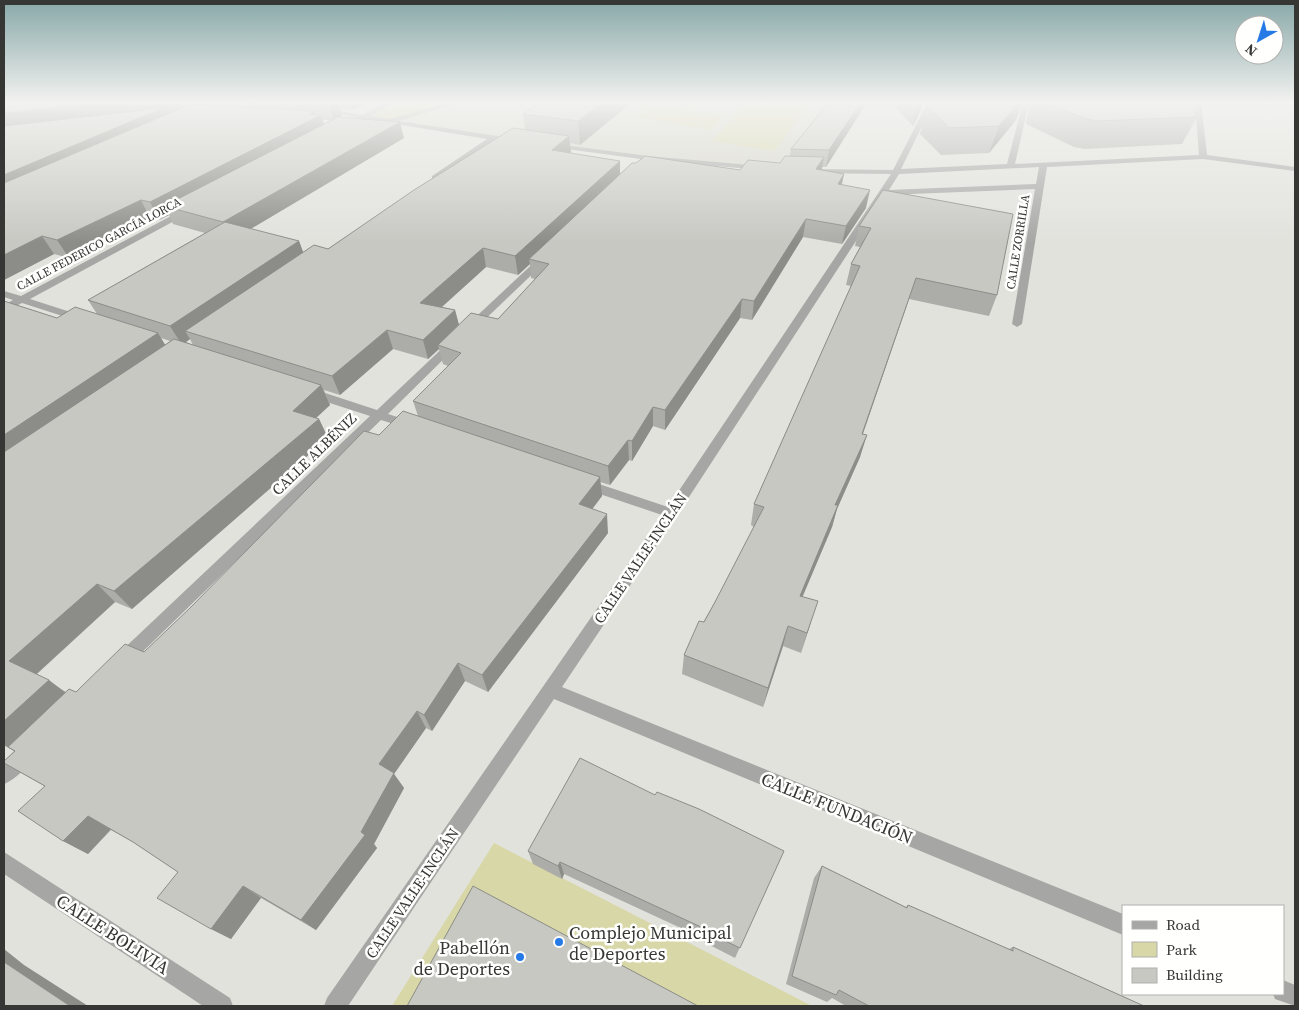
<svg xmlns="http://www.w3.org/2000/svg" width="1299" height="1010" viewBox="0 0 1299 1010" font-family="'Source Serif 4',serif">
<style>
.built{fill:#d7d7ca}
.green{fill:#d8d7a7}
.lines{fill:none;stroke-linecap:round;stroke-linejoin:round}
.minor{fill:#a6a6a4;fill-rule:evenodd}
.wall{fill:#acaca8;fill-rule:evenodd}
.shaded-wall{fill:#8c8c88}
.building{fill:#c8c8c3;stroke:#8c8c88}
.poi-dot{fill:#267ae5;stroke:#fffffe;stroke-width:2}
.labels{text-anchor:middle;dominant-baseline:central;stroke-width:5;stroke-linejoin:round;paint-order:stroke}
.far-street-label{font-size:12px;fill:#363634;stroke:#fffffe}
.street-label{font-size:15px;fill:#363634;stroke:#fffffe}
.near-street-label{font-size:18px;fill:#363634;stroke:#fffffe}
.near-poi-label{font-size:18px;fill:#363634;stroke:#fffffe;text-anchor:start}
</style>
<rect width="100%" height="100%" fill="#e2e2dd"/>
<polygon class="built" points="458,102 820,102 836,104 790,170 648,158 388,122"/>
<g class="green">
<polygon points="391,102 458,102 388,122 363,117"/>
<polygon points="747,102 787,102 809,105 774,151 712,141"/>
<polygon points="653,105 724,117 711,130 638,117"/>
<polygon points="494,843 812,1006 392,1006"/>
</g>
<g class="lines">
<g class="minor">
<polygon points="386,102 394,102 371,116 390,119 450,102 461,102 399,121 516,139 520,141 516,143 495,140 435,180 432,180 432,176 487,139 365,119 358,120 357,118 322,110 325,108 363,115"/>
<path d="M 928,102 L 934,102 L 901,169 L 1007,164 L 1023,102 L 1029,102 L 1015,164 L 1199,155 L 1195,102 L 1201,102 L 1207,155 L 1295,167 L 1295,171 L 1203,159 L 1047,167 L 1022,324 L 1017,327 L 1012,324 L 1035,189 L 886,195 L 676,517 L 562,687 L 1123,914 L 1123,935 L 554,699 L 348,1006 L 324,1006 L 327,998 L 662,515 L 579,487 L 577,484 L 579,481 L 584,479 L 668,507 L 891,174 L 808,173 L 804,171 L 808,169 L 893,170 ZM 1039,167 L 1036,184 L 889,190 L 899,174 Z"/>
<polygon points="549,143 648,156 762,166 766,168 762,170 648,160 552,147 548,145"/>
<polygon points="186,208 189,209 189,213 30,299 86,317 87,319 86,321 78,321 22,303 4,312 4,305 13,300 4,297 4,291 21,296"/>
<polygon points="543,256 548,259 546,261 474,330 466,330 465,328 466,326 540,257"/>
<polygon points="454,340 459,343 458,345 388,414 416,423 418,426 416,429 412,430 381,420 129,665 123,667 117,665 115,660 117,655 370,416 305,395 303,392 305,389 313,389 377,410 450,341"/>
<path d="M 25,746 L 31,749 L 34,755 C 29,766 15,780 4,784 L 4,763 L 19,749 Z"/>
<polygon points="4,852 230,998 233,1006 203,1006 4,874"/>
<polygon points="1283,980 1295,985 1295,1006 1275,999 1273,994 1283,994"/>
</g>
</g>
<g class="wall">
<path d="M 4,102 L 370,102 L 353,110 L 340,108 L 342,116 L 341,117 L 404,138 L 250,229 L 299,241 L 303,252 L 328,249 L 525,130 L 523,114 L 540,102 L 632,102 L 580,145 L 570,143 L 571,152 L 570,153 L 620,174 L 740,170 L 780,163 L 790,156 L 791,149 L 864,107 L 826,167 L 822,167 L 821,170 L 844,174 L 842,185 L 866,208 L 842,244 L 803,237 L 752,320 L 740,318 L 665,430 L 653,426 L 632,461 L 629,460 L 610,485 L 600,482 L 602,496 L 592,509 L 608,533 L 488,692 L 465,681 L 432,731 L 426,728 L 394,774 L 404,788 L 374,844 L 377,848 L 316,930 L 261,898 L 231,939 L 211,929 L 178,872 L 133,842 L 111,830 L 88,854 L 63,841 L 44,786 L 4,763 L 14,751 L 4,745 L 4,301 L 57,318 L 97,314 L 88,300 L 205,233 L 173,224 L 169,215 L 159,220 L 150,218 L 69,258 L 54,254 L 4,280 ZM 322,120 L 332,120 L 324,124 ZM 530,264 L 531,278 L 535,279 L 498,319 L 459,325 L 455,310 L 442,307 L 486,267 L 518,275 ZM 161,338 L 170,341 L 165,345 ZM 190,339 L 193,345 L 186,342 ZM 393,349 L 428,359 L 439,349 L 443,364 L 448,366 L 413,401 L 418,416 L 379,435 L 144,652 L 76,692 L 66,692 L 37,674 L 115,602 L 132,609 L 328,438 L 319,419 L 316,418 L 330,405 L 324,390 L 340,395 Z"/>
<polygon points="890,102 924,102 922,107 913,126"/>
<polygon points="1030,102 1192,102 1197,117 1182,144 1085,149 1074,147 1026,124"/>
<polygon points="928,107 1016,120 989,153 941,155 920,134"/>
<polygon points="883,190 997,295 989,316 909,299 863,434 860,457 837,509 832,527 802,597 811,622 801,653 783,646 763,707 682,674 684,655 715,602 754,527 751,525 754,504 851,286 846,285 851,264 860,247 855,246 859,226"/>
<polygon points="655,795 784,851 735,958 698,939 698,936 564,874 562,879 533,864 528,851"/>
<polygon points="822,866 906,907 908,905 1009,949 1013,947 1144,1006 846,1006 832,998 827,1002 786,984 814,878"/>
</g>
<g class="shaded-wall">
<polygon points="104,102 207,102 209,107 4,197 4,113"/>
<polygon points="328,102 338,102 342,116 334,120"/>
<polygon points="351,102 370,102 353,110"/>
<polygon points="603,102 632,102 580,145 578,121"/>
<polygon points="861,102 865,102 864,107 826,167 829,150"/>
<polygon points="919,102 924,102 922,107 913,126"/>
<polygon points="1019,102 1023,102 1016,120 989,153 999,126"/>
<polygon points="315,111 317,117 321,115 326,131 164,206 169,215 159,220 150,202"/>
<polygon points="400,122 404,138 232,240 223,222"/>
<polygon points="569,136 571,152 553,167 552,150"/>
<polygon points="824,157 821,174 816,169"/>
<polygon points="620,161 620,178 529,259 530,264 518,275 515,256"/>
<polygon points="844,174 840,191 838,184"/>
<polygon points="870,190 866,208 842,244 846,226"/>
<polygon points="141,200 150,218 69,258 57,240"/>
<polygon points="806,219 803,237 752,320 754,301"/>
<polygon points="42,236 54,254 4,280 4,255"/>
<polygon points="299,241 306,260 185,331 190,339 182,345 170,326"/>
<polygon points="483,248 486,267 425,322 420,303"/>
<polygon points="916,278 909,299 855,456 862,434"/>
<polygon points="742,299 740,318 665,430 665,410"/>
<polygon points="455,310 460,329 438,345 439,349 428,359 423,340"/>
<polygon points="387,330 393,349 340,395 332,376"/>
<polygon points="158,333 170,353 4,467 4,435"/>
<polygon points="321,385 330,405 302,431 293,411"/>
<polygon points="653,407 653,426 632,461 632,441"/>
<polygon points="319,419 328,438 132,609 114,591"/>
<polygon points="867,435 860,457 837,509 832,527 794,617 800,596 835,505"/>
<polygon points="628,440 629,460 610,485 608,466"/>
<polygon points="600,477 602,496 581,524 579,504"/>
<polygon points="607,514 608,533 488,692 482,675"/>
<polygon points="97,584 115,602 32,678 9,661"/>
<polygon points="818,601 811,622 801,653 807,633"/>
<polygon points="788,626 783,646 763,707 768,688"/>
<polygon points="458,663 465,681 432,731 424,715"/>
<polygon points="49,680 71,697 14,751 4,745 4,721"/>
<polygon points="417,711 426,728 394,774 404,788 374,844 377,848 316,930 301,920 361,832 379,764"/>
<polygon points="88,816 111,829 88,854 63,841"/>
<polygon points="560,862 564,874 562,879 558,866"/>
<polygon points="243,886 261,898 231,939 211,929"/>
<polygon points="4,949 24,965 88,1006 70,1006 4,962"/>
</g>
<g class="building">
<polygon points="4,102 104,102 4,113"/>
<polygon points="540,102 603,102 578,121 523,114"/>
<polygon points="829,102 861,102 829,150 791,149"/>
<polygon points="930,102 1019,102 999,126 949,128 928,107"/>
<polygon points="1045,102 1192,102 1197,117 1097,121 1086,119"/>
<polygon points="189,105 315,111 309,114 321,115 150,202 141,200 57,240 42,236 4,255 4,183"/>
<polygon points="163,108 4,175 4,126"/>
<polygon points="338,117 400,122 223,222 164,206"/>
<polygon points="513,128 569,136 552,150 620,161 515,256 483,248 420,303 455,310 423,340 387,330 332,376 185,331 314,245 328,249 414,190"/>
<polygon points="645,156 740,170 748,160 780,163 785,156 824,157 816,169 844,174 838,184 870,190 846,226 806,219 754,301 742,299 665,410 653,407 632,441 628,440 608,466 413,401 461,353 438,345 471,313 498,319 549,264 529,259 632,163 636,163"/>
<polygon points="883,190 1013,214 997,295 916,278 862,434 867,435 835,505 838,505 800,596 818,601 807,633 788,626 768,688 684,655 699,621 704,622 715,602 764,507 754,504 860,266 851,264 871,228 859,226"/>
<polygon points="225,222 299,241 170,326 88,300"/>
<polygon points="4,301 57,318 75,307 158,333 4,435"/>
<polygon points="174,339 321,385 293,411 319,419 114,591 97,584 9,661 49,680 4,721 4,452"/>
<polygon points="403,411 600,477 579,504 607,514 482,675 458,663 424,715 417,711 379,764 394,773 361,832 365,835 301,920 243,886 211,929 157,898 178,872 133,842 88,816 63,841 18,811 45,786 4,763 4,761 15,751 8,747 69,689 76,692 125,644 144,652 191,607 364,431 379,435"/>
<polygon points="580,758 655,795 657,792 699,809 784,851 740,948 700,929 701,927 560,862 558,866 528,851"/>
<polygon points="822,866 907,908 908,905 1013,951 1013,947 1144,1006 869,1006 839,990 836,995 792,976"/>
<polygon points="473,886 698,1006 407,1006"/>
<polygon points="4,962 70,1006 4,1006"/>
</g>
<linearGradient id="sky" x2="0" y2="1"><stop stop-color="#88a8a8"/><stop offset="0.42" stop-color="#f2f2f0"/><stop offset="1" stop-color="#f2f2f0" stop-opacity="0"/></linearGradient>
<rect width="1299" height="243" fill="url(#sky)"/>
<g class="poi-dot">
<circle cx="559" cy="942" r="5"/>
<circle cx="520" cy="957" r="5"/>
</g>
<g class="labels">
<g class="far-street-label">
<text transform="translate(1018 242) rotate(-81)">CALLE ZORRILLA</text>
<text transform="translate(99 244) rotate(-28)">CALLE FEDERICO GARCÍA LORCA</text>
</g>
<g class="street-label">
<text transform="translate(314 454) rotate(-44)">CALLE ALBÉNIZ</text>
<text transform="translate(640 558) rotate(-56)">CALLE VALLE-INCLÁN</text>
<text transform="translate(412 893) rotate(-56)">CALLE VALLE-INCLÁN</text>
</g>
<g class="near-street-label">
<text transform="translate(837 808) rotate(22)">CALLE FUNDACIÓN</text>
<text transform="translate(113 934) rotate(33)">CALLE BOLIVIA</text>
</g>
<g class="near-poi-label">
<text x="569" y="932">Complejo Municipal<tspan x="569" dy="21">de Deportes</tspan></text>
<text x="510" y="947" text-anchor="end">Pabellón<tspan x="510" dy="21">de Deportes</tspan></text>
</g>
</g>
<rect width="1299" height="1010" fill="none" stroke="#363634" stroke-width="10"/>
<rect x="1122" y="905" width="162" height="90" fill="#fffffe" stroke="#afafad"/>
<rect x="1132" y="921" width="25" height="8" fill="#a6a6a4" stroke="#afafad"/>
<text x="1166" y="930" font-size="15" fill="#363634">Road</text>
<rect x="1132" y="942" width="25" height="15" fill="#d8d7a7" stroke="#afafad"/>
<text x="1166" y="955" font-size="15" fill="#363634">Park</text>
<rect x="1132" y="968" width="25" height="15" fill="#c8c8c3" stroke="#afafad"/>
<text x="1166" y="980" font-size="15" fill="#363634">Building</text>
<g transform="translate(1259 40) rotate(219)"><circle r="24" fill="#fffffe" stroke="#afafad"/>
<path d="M0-4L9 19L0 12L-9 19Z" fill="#267ae5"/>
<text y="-8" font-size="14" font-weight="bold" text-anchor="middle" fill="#363634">N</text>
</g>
</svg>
